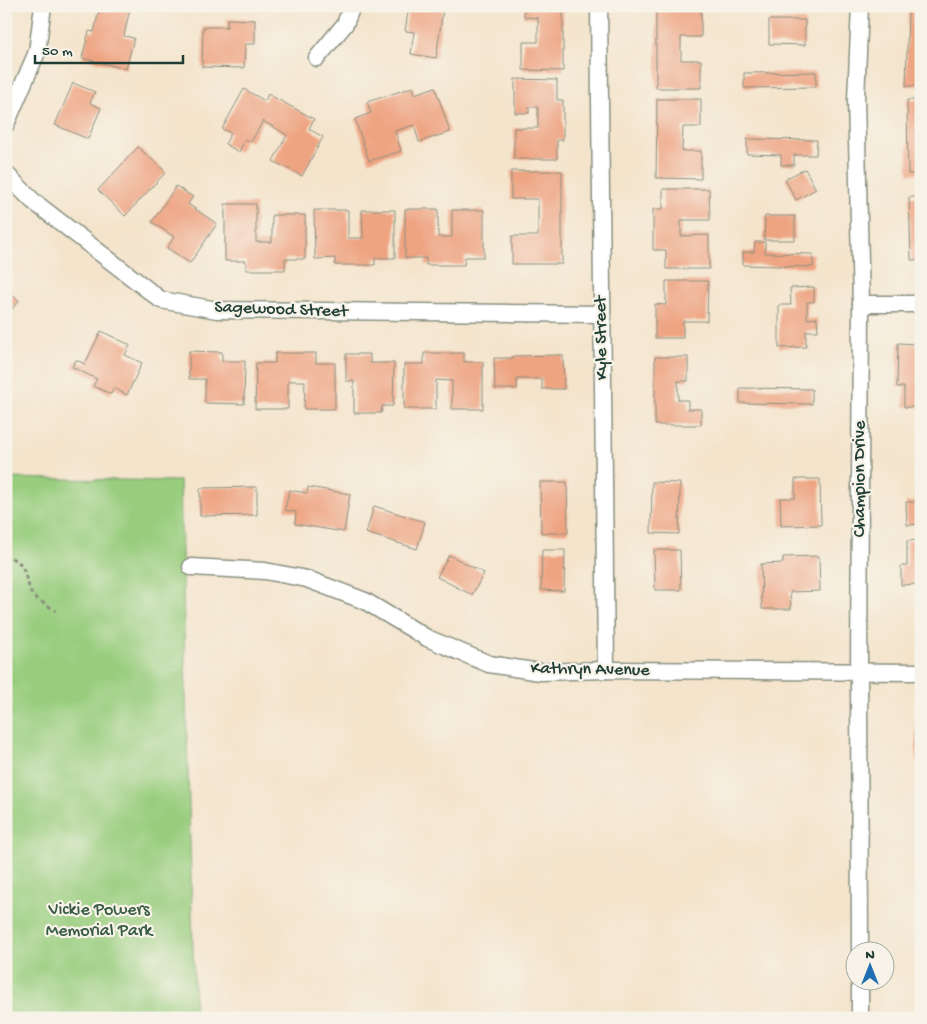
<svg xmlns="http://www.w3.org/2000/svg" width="927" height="1024" viewBox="0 0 927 1024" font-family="'Gochi Hand',sans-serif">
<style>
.green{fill:#98cd7e;stroke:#5c8559}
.building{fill:#eea381}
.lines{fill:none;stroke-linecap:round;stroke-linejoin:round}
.street-casing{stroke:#8a9080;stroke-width:19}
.path{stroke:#8a9080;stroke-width:3;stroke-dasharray:4 4;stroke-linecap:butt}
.street{stroke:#fff;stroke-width:16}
.labels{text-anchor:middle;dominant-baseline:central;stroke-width:4.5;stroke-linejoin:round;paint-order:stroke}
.street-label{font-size:18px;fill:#1f3d34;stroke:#f7f3e8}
.park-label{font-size:18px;fill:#375a43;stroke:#f7f3e8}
</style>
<rect width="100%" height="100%" fill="#f7f3e8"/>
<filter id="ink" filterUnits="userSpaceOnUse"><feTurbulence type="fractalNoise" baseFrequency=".02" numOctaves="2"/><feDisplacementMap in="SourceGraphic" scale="10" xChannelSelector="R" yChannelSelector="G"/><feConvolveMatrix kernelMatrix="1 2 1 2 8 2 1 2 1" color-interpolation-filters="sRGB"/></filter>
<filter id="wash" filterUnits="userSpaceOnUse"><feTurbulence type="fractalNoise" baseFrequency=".0096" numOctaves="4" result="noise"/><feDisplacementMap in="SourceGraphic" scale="20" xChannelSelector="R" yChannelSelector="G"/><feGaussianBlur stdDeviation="1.12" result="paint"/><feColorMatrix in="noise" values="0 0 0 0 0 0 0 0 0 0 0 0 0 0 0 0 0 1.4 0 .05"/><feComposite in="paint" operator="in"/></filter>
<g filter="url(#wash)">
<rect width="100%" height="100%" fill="#f4e4cc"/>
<polygon class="green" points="6,478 180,481 195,1018 6,1018"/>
<g id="blocks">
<g class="building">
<polygon points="100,6 121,6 130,8 124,36 134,38 126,69 82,58 89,31 94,32"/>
<polygon points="409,6 443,9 436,58 411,54 414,32 405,31"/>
<polygon points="524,6 563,6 563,71 523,70 523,42 538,42 538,18 524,17"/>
<polygon points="6,7 13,9 7,29 6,29"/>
<polygon points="656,9 701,9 701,37 681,37 681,60 701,60 701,88 656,88"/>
<polygon points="908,10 921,10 921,86 906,86"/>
<polygon points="227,19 255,20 255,44 245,44 244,68 202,67 203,27 227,27"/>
<polygon points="769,20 805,20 805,45 769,44"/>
<polygon points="816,72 816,87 744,88 744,73"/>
<polygon points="515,79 557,80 557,100 563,100 563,140 557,140 557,159 514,159 514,128 538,128 538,107 529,107 529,113 515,113"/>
<polygon points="73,83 95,92 90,103 101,108 88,139 55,125"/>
<polygon points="413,87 415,94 435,87 450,132 419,142 414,125 395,131 401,151 369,161 355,119 371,113 367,102"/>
<polygon points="244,89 265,101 268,94 314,119 309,129 323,137 302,176 273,161 287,135 263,121 251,142 245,139 239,152 225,144 231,133 222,129"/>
<polygon points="657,99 701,99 701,127 683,127 682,151 701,151 701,179 656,178"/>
<polygon points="907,100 921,100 921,173 908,174"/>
<polygon points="747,139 817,140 816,155 794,155 794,165 781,165 781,155 747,154"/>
<polygon points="138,147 166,172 125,216 98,190"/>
<polygon points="805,169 816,189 796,200 785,179"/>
<polygon points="511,171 562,171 562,264 512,264 512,236 538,236 538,199 511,199"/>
<polygon points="176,186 193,197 188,204 217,224 190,263 167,248 174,237 152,222"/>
<polygon points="663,189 709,189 710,220 681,220 681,236 709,235 709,269 666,269 666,250 653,250 653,209 663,209"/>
<polygon points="909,197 921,197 921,260 911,260"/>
<polygon points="225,204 256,204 256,242 272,242 272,215 305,215 305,259 285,259 285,270 246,270 246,261 225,261"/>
<polygon points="405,209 438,209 438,237 452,237 452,210 484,210 484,257 465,257 464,265 426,265 426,258 405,258"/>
<polygon points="314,210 348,210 348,238 363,238 362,210 395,210 395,258 375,258 375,265 335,265 335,258 315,259"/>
<polygon points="765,216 795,216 795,240 764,240"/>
<polygon points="755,242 765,242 765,253 813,254 813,267 743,265 743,252 754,252"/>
<polygon points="666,281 708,281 707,321 683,321 683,338 655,338 655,304 666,305"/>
<polygon points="814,287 814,302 807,302 807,319 817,318 818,331 806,331 806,347 779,348 779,305 791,305 790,288"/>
<polygon points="6,290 19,301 6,316"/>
<polygon points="101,331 130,345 125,355 142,363 127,395 114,388 111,394 93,386 97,379 72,367 76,360 85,364"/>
<polygon points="898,343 917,344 917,350 921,350 921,407 904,407 904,387 897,387"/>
<polygon points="189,351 222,352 222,361 245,361 244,404 205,403 205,379 189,379"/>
<polygon points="275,353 316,353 316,363 335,363 335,409 304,409 305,381 288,381 288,409 255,409 256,363 275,363"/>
<polygon points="424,353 464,353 464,362 483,362 483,409 452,409 452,381 436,380 436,409 404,409 404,364 424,364"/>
<polygon points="346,354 370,354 370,363 394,363 393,406 382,406 381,413 354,413 354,381 346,381"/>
<polygon points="563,355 564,389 542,389 542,379 517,379 517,389 495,389 494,358 513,358 513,356"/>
<polygon points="655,357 688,357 688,381 678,381 678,400 688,400 688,409 701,409 701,425 655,425"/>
<polygon points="740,388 812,389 812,404 740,403"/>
<polygon points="795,479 820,479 821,525 781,526 780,498 795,498"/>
<polygon points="540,482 567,482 568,533 541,533"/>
<polygon points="652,482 680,483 679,534 651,533"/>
<polygon points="257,487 257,515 200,516 200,488"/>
<polygon points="308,487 350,494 344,532 295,524 296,512 285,510 289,490 307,493"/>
<polygon points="915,487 921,487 921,524 907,525 906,502 916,502"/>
<polygon points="374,506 425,522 417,549 366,533"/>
<polygon points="921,540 921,584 901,585 901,566 907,566 907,541"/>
<polygon points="542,550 565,550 564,591 541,590"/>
<polygon points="654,550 680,550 681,590 655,590"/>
<polygon points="449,555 484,573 472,595 437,577"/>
<polygon points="819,556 820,591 790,592 791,609 762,609 761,564 783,563 783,557"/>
<rect x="916" y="716" width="5" height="46"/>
</g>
</g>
</g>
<g filter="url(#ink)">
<use href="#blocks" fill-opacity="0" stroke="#8a9080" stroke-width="1"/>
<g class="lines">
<defs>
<g id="street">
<polyline points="599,6 606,670"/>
<polyline points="317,58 345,24 352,6"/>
<polyline points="6,124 37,52 43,6"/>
<polyline points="6,174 33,201 161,300 217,310 602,314"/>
<polyline points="861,304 921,304"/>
<polyline points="191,567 265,571 307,579 365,601 427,638 489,664 540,672 606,670 921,672"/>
<polyline points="860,952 859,672 861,304 856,99 860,6"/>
<polyline points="860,982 860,1018"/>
</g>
</defs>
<use href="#street" class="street-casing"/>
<polyline class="path" points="6,560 9,556 22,565 32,596 56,611"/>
<use href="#street" class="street"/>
</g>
</g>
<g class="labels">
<g class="street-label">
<text transform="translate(281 310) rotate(2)">Sagewood Street</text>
<text transform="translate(602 338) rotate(-91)">Kyle Street</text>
<text transform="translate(860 479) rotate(-90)">Champion Drive</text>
<text transform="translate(590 670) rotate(1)">Kathryn Avenue</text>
</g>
<g class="park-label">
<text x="99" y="910">Vickie Powers<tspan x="99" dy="21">Memorial Park</tspan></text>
</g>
</g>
<rect width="927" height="1024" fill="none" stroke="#f7f3e8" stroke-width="25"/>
<g transform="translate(870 966)"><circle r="24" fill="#f7f3e8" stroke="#a1aaa0"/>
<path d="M0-4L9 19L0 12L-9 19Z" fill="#1f6fb2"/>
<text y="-8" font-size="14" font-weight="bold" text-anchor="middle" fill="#1f3d34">N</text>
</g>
<path d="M35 55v8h148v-8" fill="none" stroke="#1f3d34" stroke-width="2.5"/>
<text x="42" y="55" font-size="15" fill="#1f3d34" stroke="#f7f3e8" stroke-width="4" paint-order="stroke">50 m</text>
</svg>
